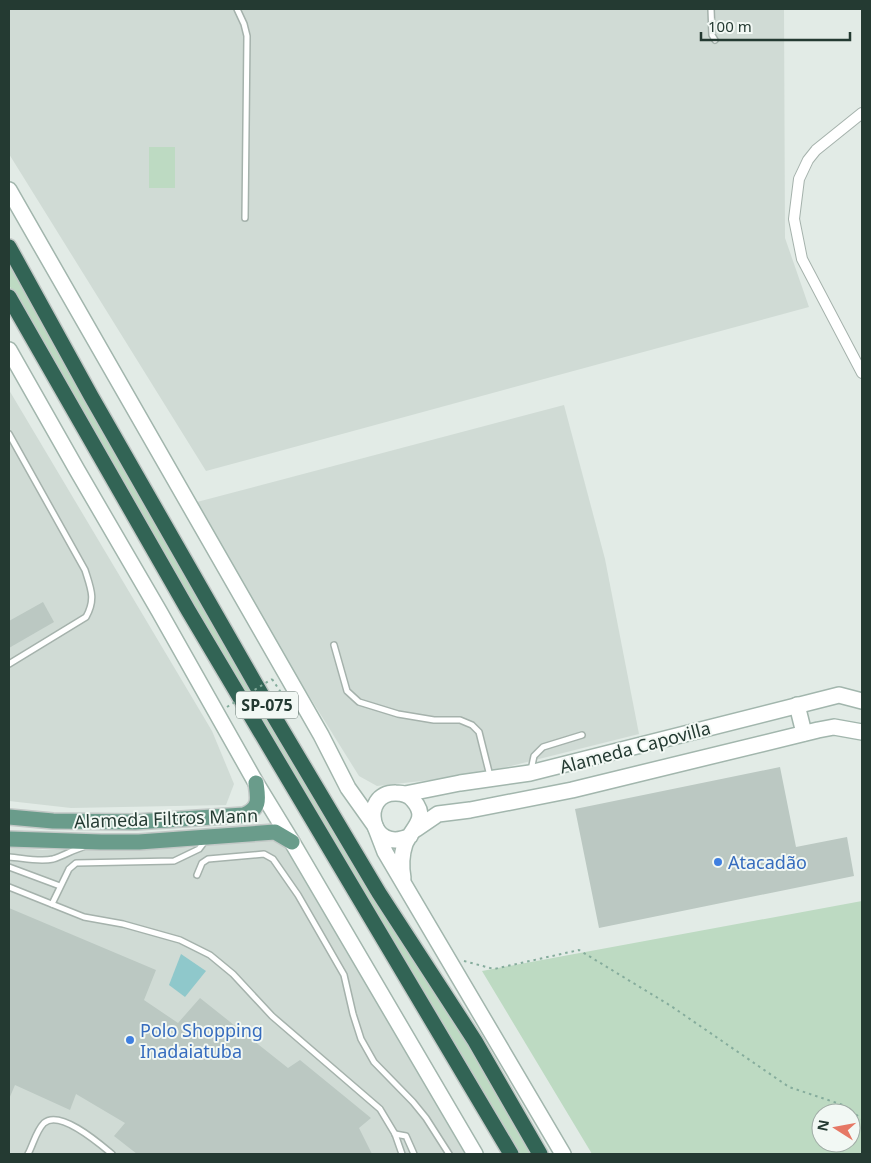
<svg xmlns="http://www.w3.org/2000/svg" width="871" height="1163" viewBox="0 0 871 1163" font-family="'Noto Sans',sans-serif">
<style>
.built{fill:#d0dbd5}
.green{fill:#bddac2;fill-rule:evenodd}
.water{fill:#8fc8cb}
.building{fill:#bbc8c2}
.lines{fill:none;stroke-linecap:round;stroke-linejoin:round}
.lane-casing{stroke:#a5b2ac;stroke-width:8}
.street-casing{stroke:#a5b2ac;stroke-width:12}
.secondary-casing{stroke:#a2b6ad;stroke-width:18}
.primary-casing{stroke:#c2c8c6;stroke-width:18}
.highway-casing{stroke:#c2c8c6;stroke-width:18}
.path{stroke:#85ac9c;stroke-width:2;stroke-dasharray:2.5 4;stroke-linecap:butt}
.lane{stroke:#fff;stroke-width:5}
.street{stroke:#fff;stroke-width:10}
.secondary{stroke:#fff;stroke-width:15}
.primary{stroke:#6a9c8b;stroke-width:15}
.highway{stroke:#326455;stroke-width:15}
.path-bridge{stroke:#85ac9c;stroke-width:2;stroke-dasharray:2.5 4;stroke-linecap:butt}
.shop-dot{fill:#3f7fe0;stroke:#f2f8f4;stroke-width:2}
.labels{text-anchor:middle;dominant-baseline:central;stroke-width:4;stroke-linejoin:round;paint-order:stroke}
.shield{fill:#f2f8f4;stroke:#62736c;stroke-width:1}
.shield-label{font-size:16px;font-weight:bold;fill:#243a32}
.street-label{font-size:18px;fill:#243a32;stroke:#f2f8f4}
.shop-label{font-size:18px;fill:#366cbe;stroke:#f2f8f4;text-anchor:start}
</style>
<rect width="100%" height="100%" fill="#e2ebe6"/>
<g class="built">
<polygon points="9,9 784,9 785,238 809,307 206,471 9,154"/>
<polygon points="9,390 212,731 234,784 226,805 71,808 9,801"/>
<polygon points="564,405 605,559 639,734 475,775 377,786 359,776 276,643 197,502"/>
<polygon points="260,841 274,841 287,848 465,1154 9,1154 9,847 43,850 185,848"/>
</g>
<g class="green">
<rect x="149" y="147" width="26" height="41"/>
<polygon points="9,261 462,1032 532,1154 519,1154 230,674 9,285"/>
<path d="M 862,901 L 862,1154 L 592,1154 L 482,971 ZM 821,1113 L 851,1113 L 851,1143 L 821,1143 Z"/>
</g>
<polygon class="water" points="181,954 206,971 185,997 169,985"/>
<g class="building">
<polygon points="43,602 54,622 9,648 9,621"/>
<polygon points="780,767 796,847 847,837 854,876 599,928 575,809"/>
<polygon points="9,908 156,970 144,1000 178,1023 200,998 288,1068 300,1060 371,1118 359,1128 372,1154 137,1154 114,1136 125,1123 76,1094 70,1110 15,1085 9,1099"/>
</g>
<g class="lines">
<defs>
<g id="lane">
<polyline points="237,9 244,24 247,36 245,218"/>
<polyline points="711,9 712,35 715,40"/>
<path d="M 9,434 L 85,570 C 91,589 96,599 86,617 L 9,664"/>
<polyline points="334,645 347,691 359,702 398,714 434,720 460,720 472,725 479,732 490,776"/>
<polyline points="531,770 534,756 543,747 582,735"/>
<path d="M 9,857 C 23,858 39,862 53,859 C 63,856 73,850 83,847"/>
<polyline points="9,867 60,886"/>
<polyline points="197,875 202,863 208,859 264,854 273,859 298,895 344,975 353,1014 361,1039 374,1062 413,1102 426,1118 449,1154"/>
<polyline points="9,887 84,917 123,924 180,940 210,955 233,974 272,1016 380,1109 395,1134 402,1154"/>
<polyline points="52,904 69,869 76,863 174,861 199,849 205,841"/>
<polyline points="395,1134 406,1136 414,1154"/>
<path d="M 28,1154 C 33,1145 36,1131 44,1123 C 60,1109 100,1144 112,1154"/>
</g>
<polyline id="street" points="862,113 816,150 808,160 799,179 794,219 802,259 862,373"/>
<g id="secondary">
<polyline points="9,190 321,735 348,788 375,826 385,852 563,1154"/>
<polyline points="9,350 77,470 159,611 256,783 292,842 475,1154"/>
<polyline points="797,705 804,733"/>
<polyline points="405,794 460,783 530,773 839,695 862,701"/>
<polyline points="416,829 438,814 470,810 572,790 818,730 834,727 862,732"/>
<path d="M 403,878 C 401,867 401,856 405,844 C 411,829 430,819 413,800 C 409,795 403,793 396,793 C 359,792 369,856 410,836"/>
</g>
<g id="primary">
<path d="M 9,817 L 53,821 L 135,822 L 244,815 C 261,808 258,798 256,783"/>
<polyline points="9,839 101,842 139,842 275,832 292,842"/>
</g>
<g id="highway">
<polyline points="9,247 91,396 272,713 379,893 475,1041 540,1154"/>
<polyline points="9,297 188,610 511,1154"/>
</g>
</defs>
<use href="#lane" class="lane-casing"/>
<use href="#street" class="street-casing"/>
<use href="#secondary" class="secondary-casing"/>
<use href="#primary" class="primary-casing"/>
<use href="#highway" class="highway-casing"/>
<g class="path">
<polyline points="272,679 282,694"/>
<polyline points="464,961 494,969 579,950 671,1006 789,1087 843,1105 862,1119"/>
</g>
<use href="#lane" class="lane"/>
<use href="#street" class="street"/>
<use href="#secondary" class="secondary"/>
<use href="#primary" class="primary"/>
<use href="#highway" class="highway"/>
<polyline class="path-bridge" points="227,707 272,679"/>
</g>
<g class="shop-dot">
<circle cx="718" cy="862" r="5"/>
<circle cx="130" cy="1040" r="5"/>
</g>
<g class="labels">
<rect class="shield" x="236" y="691.5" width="62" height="27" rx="4"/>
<g class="shield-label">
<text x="267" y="705">SP-075</text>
</g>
<g class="street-label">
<text transform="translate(635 747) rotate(-15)">Alameda Capovilla</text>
<text transform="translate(166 818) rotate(-2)">Alameda Filtros Mann</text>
</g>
<g class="shop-label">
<text x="728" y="862">Atacadão</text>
<text x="140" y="1030">Polo Shopping<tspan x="140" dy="21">Inadaiatuba</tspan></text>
</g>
</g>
<rect width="871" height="1163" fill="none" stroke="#243a32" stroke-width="20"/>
<g transform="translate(836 1128) rotate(281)"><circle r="24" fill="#f2f8f4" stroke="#a0aca6"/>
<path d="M0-4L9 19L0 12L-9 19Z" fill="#e67865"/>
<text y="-8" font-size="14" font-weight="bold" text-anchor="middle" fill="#243a32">N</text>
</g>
<path d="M701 32v8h149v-8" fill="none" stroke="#243a32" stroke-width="2.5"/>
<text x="708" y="32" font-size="15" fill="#243a32" stroke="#f2f8f4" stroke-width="4" paint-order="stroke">100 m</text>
</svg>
